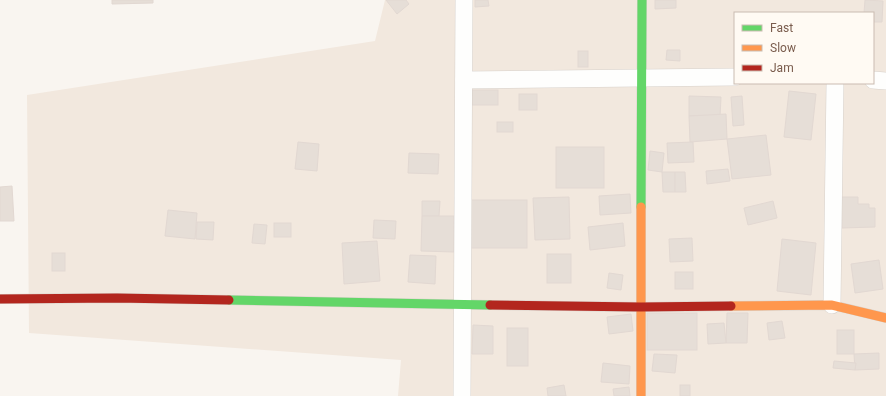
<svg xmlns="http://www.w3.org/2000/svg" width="886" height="396" viewBox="0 0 886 396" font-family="Roboto,sans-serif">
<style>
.residential{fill:#f2e8de;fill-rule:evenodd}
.building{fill:#e6ded7;stroke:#e2d8d2}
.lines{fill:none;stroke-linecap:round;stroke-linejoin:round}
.street-casing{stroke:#d7d1cb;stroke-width:18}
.fast-casing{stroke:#d9d2cb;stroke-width:10}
.slow-casing{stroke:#d9d2cb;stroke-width:10}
.jam-casing{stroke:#d9d2cb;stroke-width:10}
.street{stroke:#fefefd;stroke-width:17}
.fast{stroke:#63d668;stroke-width:9}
.slow{stroke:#ff974d;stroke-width:9}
.jam{stroke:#b3261e;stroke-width:9}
</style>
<rect width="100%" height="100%" fill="#f9f5f0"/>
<path class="residential" d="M 385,0 L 886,0 L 886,396 L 398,396 L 401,360 L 29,333 L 27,95 L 375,41 ZM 735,13 L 873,13 L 873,83 L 735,83 Z"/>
<g class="building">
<polygon points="112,0 153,0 153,3 112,4"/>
<polygon points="386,0 406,0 409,4 397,14"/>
<polygon points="475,0 488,0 489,6 475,7"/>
<polygon points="655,0 676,0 676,8 655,9"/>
<polygon points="865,0 883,1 882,22 873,22 873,13 864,13"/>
<polygon points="667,50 680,50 680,61 666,60"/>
<rect x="578" y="51" width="10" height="16"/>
<rect x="472" y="90" width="26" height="15"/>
<polygon points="789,91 816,94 811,140 784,137"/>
<rect x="519" y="94" width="18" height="16"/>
<polygon points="689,96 721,97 720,117 689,116"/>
<polygon points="742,96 744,125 733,126 731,97"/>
<polygon points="726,114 727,139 690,142 689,116"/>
<rect x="497" y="122" width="16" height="10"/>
<polygon points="766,135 771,175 732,179 727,139"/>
<polygon points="298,142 319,144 317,171 295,169"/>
<polygon points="693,142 694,162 668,163 667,143"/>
<rect x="556" y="147" width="48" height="41"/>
<polygon points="650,151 664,153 662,172 648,170"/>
<polygon points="409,153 439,154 438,174 408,173"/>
<polygon points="728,169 730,181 707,184 706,171"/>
<polygon points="662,172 675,172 675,192 663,192"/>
<polygon points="675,172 685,172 686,192 675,192"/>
<polygon points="12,186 14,221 0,221 0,187"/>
<polygon points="630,194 631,213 600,215 599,196"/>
<polygon points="569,197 570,239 535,240 533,198"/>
<polygon points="841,197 858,197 858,204 869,204 869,208 875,208 875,227 842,228"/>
<rect x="469" y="200" width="58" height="48"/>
<polygon points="422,201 440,201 439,216 422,216"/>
<polygon points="773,201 777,218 748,225 744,208"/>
<polygon points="168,210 197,213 195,239 165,236"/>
<polygon points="422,216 454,216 454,252 421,251"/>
<polygon points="374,220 396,221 395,239 373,238"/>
<polygon points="197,222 214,222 213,240 196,239"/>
<rect x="274" y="223" width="17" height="14"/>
<polygon points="623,223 625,246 590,250 588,227"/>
<polygon points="254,224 267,225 265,244 252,243"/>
<polygon points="692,238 693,261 670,262 669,239"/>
<polygon points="782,239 816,243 811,295 777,291"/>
<polygon points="377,241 380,281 344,284 342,243"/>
<rect x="52" y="253" width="13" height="18"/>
<rect x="547" y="254" width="24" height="29"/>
<polygon points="410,255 436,256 435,284 408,282"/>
<polygon points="879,260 883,289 855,293 851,264"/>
<rect x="675" y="272" width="18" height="17"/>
<polygon points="609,273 623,275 621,290 607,288"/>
<rect x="647" y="313" width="50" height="37"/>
<polygon points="727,313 748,313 747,343 726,343"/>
<polygon points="631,314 633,331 609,334 607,317"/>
<polygon points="782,321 785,338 769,340 767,323"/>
<polygon points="724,323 726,343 708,344 707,324"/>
<polygon points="473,325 493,326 493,354 472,354"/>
<rect x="507" y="328" width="21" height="38"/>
<rect x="837" y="330" width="17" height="24"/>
<polygon points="879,353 879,369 855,370 854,354"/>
<polygon points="654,354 677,355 675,373 652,371"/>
<polygon points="834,361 856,363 855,370 833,368"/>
<polygon points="603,363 630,366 629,384 601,382"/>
<polygon points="564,385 566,396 548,396 547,388"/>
<rect x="680" y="385" width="10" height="11"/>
<polygon points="629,387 630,396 614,396 613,389"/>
</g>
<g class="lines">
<defs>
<g id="street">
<polyline points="464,80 641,78 735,77"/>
<polyline points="873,80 886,81"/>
<polyline points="832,305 835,83"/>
<polyline points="462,396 464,0"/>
</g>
<g id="fast">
<polyline points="641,207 642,0"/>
<polyline points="229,300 490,305"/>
</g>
<g id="slow">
<polyline points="641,207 641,396"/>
<polyline points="731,306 832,305 886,318"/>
</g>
<g id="jam">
<polyline points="0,299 117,298 229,300"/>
<polyline points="490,305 641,307 731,306"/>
</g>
</defs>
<use href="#street" class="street-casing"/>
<use href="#fast" class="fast-casing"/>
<use href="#slow" class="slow-casing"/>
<use href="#jam" class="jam-casing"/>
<use href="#street" class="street"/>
<use href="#fast" class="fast"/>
<use href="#slow" class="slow"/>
<use href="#jam" class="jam"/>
</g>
<rect x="734" y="12" width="140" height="72" fill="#fffaf3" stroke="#cabbb1"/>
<rect x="742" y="25" width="20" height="6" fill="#63d668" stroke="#cabbb1"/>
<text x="770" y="32" font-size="12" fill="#7a5c4d">Fast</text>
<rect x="742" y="45" width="20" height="6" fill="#ff974d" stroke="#cabbb1"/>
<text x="770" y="52" font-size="12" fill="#7a5c4d">Slow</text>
<rect x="742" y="65" width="20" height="6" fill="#b3261e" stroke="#cabbb1"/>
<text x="770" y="72" font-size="12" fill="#7a5c4d">Jam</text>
</svg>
